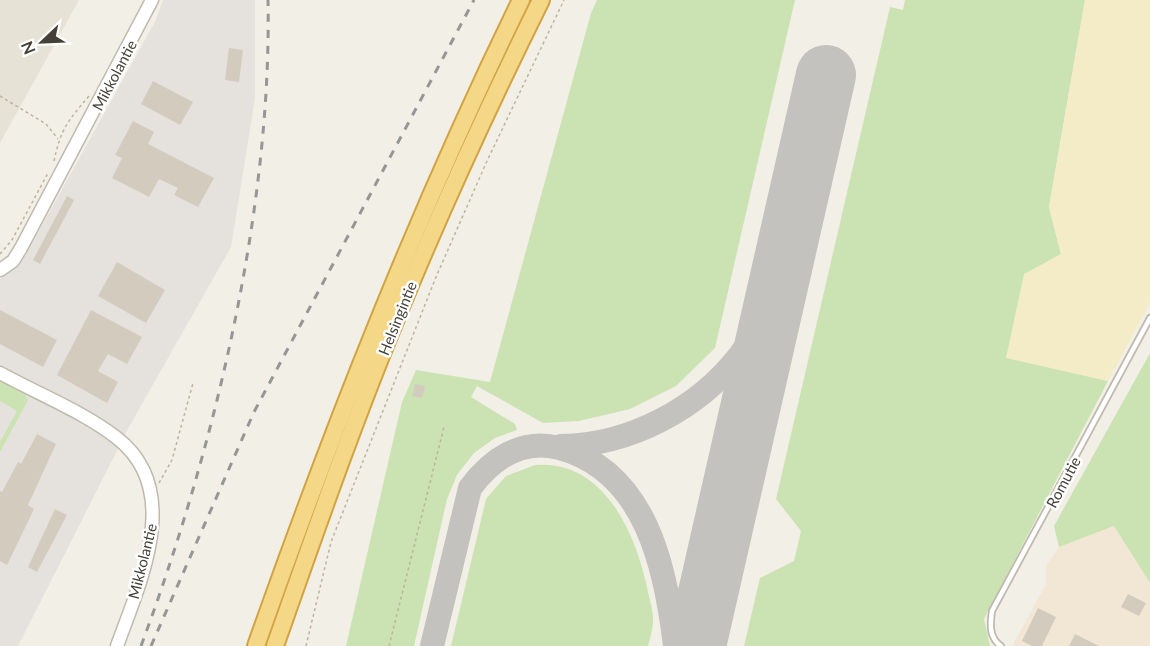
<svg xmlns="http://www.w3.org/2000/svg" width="1150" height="646" viewBox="0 0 1150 646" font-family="Lato,sans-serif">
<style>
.residential{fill:#e6e2d6}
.commercial{fill:#f2e7d4}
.industrial{fill:#e5e1dc}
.green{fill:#cbe3b3}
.sand{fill:#f4ecc6}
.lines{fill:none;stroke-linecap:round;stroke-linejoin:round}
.taxiway{stroke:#c4c2be;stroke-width:24}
.runway{stroke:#c4c2be;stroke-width:60}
.building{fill:#d3ccbe}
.service-casing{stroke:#c0baae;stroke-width:8}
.tertiary-casing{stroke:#c0baae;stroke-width:15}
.trunk-casing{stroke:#d1a343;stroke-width:20}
.path{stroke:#beb49d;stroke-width:1.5;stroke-dasharray:3 3;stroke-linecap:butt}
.service{stroke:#fff;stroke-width:4.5}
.tertiary{stroke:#fff;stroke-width:12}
.trunk{stroke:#f4d888;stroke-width:16}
.rail{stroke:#969696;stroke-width:3;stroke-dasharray:8 8;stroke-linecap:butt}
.labels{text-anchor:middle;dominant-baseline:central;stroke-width:5;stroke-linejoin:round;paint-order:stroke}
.street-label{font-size:15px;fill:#454037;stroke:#fff}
</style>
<rect width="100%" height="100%" fill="#f2efe7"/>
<polygon class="residential" points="0,0 79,0 0,143"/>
<polygon class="commercial" points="1114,526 1150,583 1150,646 1012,646 1046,584 1046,566 1059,547"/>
<polygon class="industrial" points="163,0 255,0 255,98 231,247 130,425 18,646 0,646 0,279 20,265 155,22"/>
<g class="green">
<polygon points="597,0 795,0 715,348 676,386 630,409 579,421 543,423 477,386 471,397 515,424 517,430 495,438 474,453 457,475 447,499 414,646 346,646 402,402 416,370 490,382 591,13"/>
<polygon points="905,0 1085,0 1049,207 1061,254 1006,357 1108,381 984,619 990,646 744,646 760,578 794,561 801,531 776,499 890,7 903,10"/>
<polygon points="1150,353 1150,583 1114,526 1059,547 1054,526"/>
<polygon points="0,380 24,393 28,400 0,452 0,442 17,411 0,401"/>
<path d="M 535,465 C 603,459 635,532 647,587 C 649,598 654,612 653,623 C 652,631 650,639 648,646 L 451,646 L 486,499 L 506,476 Z"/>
</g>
<polygon class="sand" points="1085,0 1150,0 1150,303 1108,381 1006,358 1024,274 1061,254 1049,207"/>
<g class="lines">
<g class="taxiway">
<path d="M 561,446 C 630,445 698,409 740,355 C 758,332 769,305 780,278"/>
<path d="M 432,646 L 470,488 C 491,460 521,438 559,448 C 646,471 666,568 675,646"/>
</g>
<polyline class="runway" points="696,646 826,75"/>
</g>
<g class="building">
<polygon points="229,48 243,50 239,82 225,80"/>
<polygon points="153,81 193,102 180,125 141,104"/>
<polygon points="133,121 154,132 148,144 214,178 198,207 174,195 178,188 159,179 149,197 112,178 122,158 115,155"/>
<polygon points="67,196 74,200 40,264 33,260"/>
<polygon points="117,262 165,290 146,323 98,296"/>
<polygon points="0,310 57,340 43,367 0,344"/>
<polygon points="91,310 142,337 127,364 108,354 98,371 118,382 107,403 57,375"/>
<polygon points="415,384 425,386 422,398 412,396"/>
<polygon points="37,434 56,444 28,505 34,509 7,565 0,561 0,491 2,492 18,462 21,464"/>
<polygon points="55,509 67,515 37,572 28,567"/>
<polygon points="1128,594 1146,603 1139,616 1121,607"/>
<polygon points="1038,608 1056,617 1042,646 1032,646 1022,641"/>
<polygon points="1075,634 1099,646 1069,646"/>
</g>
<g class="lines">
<defs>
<path id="service" d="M 1001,646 C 989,638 990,624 992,611 L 1150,318"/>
<g id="tertiary">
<polyline points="0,270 13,261 21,248 152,0"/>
<path d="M 0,373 C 38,394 82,411 117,438 C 184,490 140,582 117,646"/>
</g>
<g id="trunk">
<path d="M 256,646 C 334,425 418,211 521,0"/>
<path d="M 275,646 C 314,535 353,423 398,314 C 442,207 490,103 541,0"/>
</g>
</defs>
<use href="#service" class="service-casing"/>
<use href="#tertiary" class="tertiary-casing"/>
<use href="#trunk" class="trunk-casing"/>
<g class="path">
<polyline points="0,96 46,124 58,139"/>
<path d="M 54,161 C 61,128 68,121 89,96"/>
<polyline points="0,254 12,240 48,173"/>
<polyline points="159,483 172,460 193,383"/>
<polyline points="306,646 331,542 436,277 487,161 564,0"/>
<polyline points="389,646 444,427"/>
</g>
<use href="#service" class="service"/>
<use href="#tertiary" class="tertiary"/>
<use href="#trunk" class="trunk"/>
<g class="rail">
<path d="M 141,646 C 214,450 272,210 268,0"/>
<polyline points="151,646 254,412 474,0"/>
</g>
</g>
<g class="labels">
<g class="street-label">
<text transform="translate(114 75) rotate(-62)">Mikkolantie</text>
<text transform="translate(397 318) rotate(-68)">Helsingintie</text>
<text transform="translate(1063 482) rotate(-62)">Romutie</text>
<text transform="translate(142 561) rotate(-76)">Mikkolantie</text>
</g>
</g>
<g transform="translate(42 42) rotate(247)" stroke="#ffffff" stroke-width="4.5" paint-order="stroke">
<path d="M0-4.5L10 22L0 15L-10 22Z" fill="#454037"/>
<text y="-9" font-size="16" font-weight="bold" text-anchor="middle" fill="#454037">N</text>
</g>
</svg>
